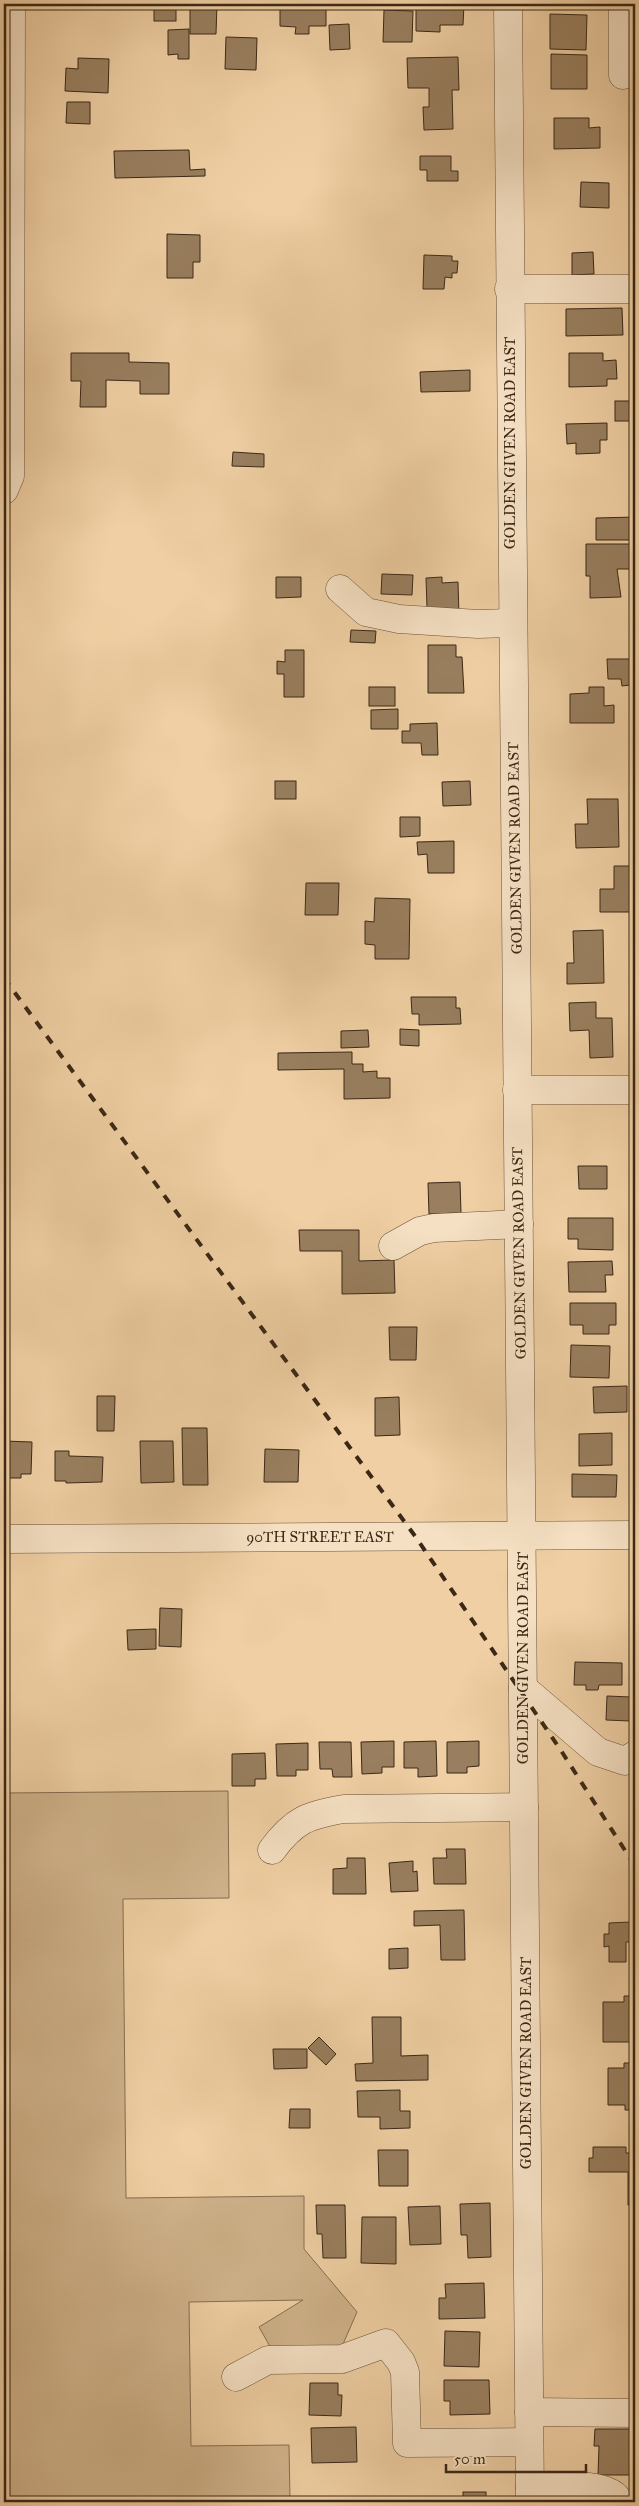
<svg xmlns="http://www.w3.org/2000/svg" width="639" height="2506" viewBox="0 0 639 2506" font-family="'IM FELL Great Primer',serif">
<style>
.green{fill:#d0b38b;stroke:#866e50}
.building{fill:#997f5f;stroke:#3b2816}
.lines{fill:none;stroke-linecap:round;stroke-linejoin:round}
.minor-casing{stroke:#685239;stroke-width:29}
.minor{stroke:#f5e0c3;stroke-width:28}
.rail{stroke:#3b2816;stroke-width:4;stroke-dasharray:9 9;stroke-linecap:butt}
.labels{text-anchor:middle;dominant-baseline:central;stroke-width:4;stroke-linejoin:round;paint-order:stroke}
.street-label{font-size:15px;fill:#3b2816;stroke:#f5e0c3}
</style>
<rect width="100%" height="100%" fill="#efcfa3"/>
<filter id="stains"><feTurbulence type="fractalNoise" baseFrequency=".004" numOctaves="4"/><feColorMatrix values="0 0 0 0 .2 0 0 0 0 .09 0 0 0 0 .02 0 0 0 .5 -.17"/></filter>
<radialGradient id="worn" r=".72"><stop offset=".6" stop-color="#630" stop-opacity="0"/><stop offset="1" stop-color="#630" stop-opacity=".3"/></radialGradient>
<polygon class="green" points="228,1791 229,1898 123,1899 126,2198 304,2196 304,2249 357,2312 340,2351 272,2350 259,2327 303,2300 189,2302 191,2446 289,2445 290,2502 4,2502 4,1793"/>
<g class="building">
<rect x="154" y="4" width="22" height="17"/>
<polygon points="190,4 217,4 216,34 190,34"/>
<polygon points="280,4 326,4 326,26 309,26 309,34 295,34 296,27 280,26"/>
<polygon points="416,4 464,4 463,25 440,25 440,32 416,31"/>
<polygon points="384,10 413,11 412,42 383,42"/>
<polygon points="550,14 587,15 586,50 550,49"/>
<polygon points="349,24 350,49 330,50 329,25"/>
<polygon points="189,29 189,59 178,59 178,54 168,55 168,30"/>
<polygon points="226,37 257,38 256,70 225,69"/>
<polygon points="551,54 587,55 587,89 551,89"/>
<polygon points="458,57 459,90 452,90 453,129 424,130 423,107 429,107 429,88 408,88 407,58"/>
<polygon points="78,58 109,59 108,93 65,91 66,68 78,69"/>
<polygon points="67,102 90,102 90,124 66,123"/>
<polygon points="554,118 589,118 589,128 600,127 600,148 554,149"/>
<polygon points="189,150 190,170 205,169 205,176 115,178 114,151"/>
<polygon points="420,156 451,156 451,171 458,171 458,181 427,181 427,170 420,170"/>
<polygon points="581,182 609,183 609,208 580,207"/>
<polygon points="167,234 200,235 200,262 193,262 193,278 167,278"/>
<polygon points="593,252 594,274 572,275 572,253"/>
<polygon points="424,255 452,256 452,261 458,261 457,273 452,273 452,278 445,277 444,289 423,289"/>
<polygon points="622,308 623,335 566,336 566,309"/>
<polygon points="71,353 129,353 129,362 169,363 169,394 140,394 140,381 106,380 106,407 80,407 81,381 71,381"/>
<polygon points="569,353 603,353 603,361 616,360 617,379 607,379 607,386 569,387"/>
<polygon points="470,370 470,391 421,392 420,372"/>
<rect x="615" y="401" width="20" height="20"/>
<polygon points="607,423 607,440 600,440 600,453 576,454 576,443 567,444 566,424"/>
<polygon points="233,452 264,454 264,467 232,466"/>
<polygon points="635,517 635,540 596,540 596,518"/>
<polygon points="586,544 632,544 633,569 617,569 621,597 590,598 590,576 586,576"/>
<polygon points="382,574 413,575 412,595 381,594"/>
<polygon points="276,577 301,577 301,597 276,598"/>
<polygon points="442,577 442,583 458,582 459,615 441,616 441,608 427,608 426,578"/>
<polygon points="351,630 376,631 375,643 350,642"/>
<polygon points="428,645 456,645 456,657 462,657 464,693 428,693"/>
<polygon points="285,650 304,650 304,697 284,697 284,674 277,674 277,661 285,662"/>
<polygon points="607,659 631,659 631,685 622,686 621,679 608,679"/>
<rect x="369" y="687" width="26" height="19"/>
<polygon points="589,687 604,687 604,706 614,705 614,723 570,723 570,694 589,693"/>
<polygon points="398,709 398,729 371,729 371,710"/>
<polygon points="437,723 438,755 422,755 421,743 402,743 402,731 410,731 410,724"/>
<rect x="275" y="781" width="21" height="18"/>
<polygon points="470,781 471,805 443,806 442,782"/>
<polygon points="587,799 618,799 619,847 576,848 575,824 588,824"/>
<polygon points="400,817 420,817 420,836 400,837"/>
<polygon points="454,841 454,873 428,873 427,854 418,855 417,842"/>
<polygon points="614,866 635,866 635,912 600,912 600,889 614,889"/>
<polygon points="306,883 339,883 338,915 305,915"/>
<polygon points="375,898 410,899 409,959 375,959 375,945 365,944 365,921 374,922"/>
<polygon points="603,930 604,983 567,984 567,963 574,963 573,931"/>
<polygon points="411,997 456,997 456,1008 460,1008 461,1024 419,1025 419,1014 412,1014"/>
<polygon points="596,1002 596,1018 612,1018 613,1057 590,1058 589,1030 570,1031 569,1003"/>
<polygon points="631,1007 635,1007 635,1028 630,1028"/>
<polygon points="400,1029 419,1030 419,1046 400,1045"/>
<polygon points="368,1030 369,1047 341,1048 341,1031"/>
<polygon points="352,1052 352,1064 363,1064 363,1072 377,1071 377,1078 390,1078 390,1098 344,1099 344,1069 278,1070 278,1053"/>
<polygon points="578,1166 607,1166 607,1189 579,1189"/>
<polygon points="460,1182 461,1213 429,1214 428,1183"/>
<polygon points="568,1218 613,1218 613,1250 578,1249 578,1239 568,1239"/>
<polygon points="299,1230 359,1230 359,1261 394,1260 395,1293 342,1294 342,1251 300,1251"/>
<polygon points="612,1261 613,1275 605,1275 606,1292 569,1292 568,1262"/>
<polygon points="570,1303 616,1303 616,1325 609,1325 609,1334 583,1334 583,1325 570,1325"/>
<polygon points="389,1327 417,1327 416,1360 390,1360"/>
<polygon points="571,1345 610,1346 609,1378 570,1377"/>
<polygon points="627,1386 627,1412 594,1413 593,1387"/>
<polygon points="97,1396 115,1396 114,1431 97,1431"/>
<polygon points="399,1397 400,1435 375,1436 375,1398"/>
<polygon points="182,1428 207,1428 208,1485 183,1485"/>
<polygon points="612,1433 612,1465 579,1466 579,1434"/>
<polygon points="4,1441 32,1442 31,1474 21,1474 21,1478 4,1478"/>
<polygon points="140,1441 173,1441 174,1482 141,1483"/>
<polygon points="265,1449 299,1450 298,1482 264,1482"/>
<polygon points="55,1451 69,1451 69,1456 103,1457 102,1482 66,1483 66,1481 55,1481"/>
<polygon points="572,1474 617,1475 616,1497 572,1497"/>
<polygon points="160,1608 182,1609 181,1647 159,1646"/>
<polygon points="156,1629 156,1649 128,1650 127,1630"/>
<polygon points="575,1662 622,1663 622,1685 599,1685 598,1690 586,1690 586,1685 574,1685"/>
<polygon points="607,1696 631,1697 630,1721 606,1720"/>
<polygon points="394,1741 394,1767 382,1767 382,1773 362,1774 361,1742"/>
<polygon points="436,1741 437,1776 418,1777 418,1768 404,1768 404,1742"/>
<polygon points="479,1741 479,1766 467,1767 467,1773 447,1773 447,1742"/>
<polygon points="319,1742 351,1742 352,1777 333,1777 332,1769 320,1769"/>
<polygon points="308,1743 308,1770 296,1770 296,1776 277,1776 276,1744"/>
<polygon points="265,1753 266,1779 255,1779 255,1786 232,1786 232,1754"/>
<polygon points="446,1849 465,1849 466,1884 434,1884 433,1858 447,1858"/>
<polygon points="347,1858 365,1858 366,1894 333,1894 333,1869 347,1868"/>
<polygon points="413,1861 413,1872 417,1871 418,1891 391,1892 389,1863"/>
<polygon points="464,1910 465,1960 441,1960 440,1925 414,1926 414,1911"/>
<polygon points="630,1922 630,1942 626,1942 626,1962 609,1962 609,1946 604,1947 604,1934 609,1934 609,1923"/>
<polygon points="408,1948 408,1968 389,1969 389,1949"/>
<polygon points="624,1996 635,1996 635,2042 603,2042 603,2002 624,2002"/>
<polygon points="372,2017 401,2017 401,2056 428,2055 428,2080 356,2081 355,2064 373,2063"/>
<polygon points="319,2037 336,2054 326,2065 308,2048"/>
<polygon points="273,2049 307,2049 307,2068 274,2069"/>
<polygon points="624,2063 635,2063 635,2110 625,2110 625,2105 608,2105 608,2068 624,2068"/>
<polygon points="400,2090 400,2111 410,2111 410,2128 380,2129 380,2117 358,2117 357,2091"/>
<polygon points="290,2109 310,2109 310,2128 289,2128"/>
<polygon points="593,2147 626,2147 626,2153 635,2153 635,2205 628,2205 628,2172 589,2172 589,2158 593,2158"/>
<polygon points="378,2150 408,2150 408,2186 379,2186"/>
<polygon points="490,2203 491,2257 468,2258 467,2235 461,2235 460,2204"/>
<polygon points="316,2205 345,2205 346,2258 323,2258 322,2234 317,2234"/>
<polygon points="440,2206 441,2244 410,2245 408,2207"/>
<polygon points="362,2217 396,2217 396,2264 361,2263"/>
<polygon points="484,2283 485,2318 439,2319 439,2298 446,2298 445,2284"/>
<polygon points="631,2311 635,2311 635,2346 632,2346"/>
<polygon points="445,2331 480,2332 479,2367 444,2366"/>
<polygon points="444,2380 489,2380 490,2414 450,2415 450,2401 444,2401"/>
<polygon points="310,2383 338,2383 338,2395 342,2395 341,2416 309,2415"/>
<polygon points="356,2427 357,2462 312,2463 311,2428"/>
<polygon points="595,2429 635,2429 635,2475 598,2475 599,2446 594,2446"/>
<rect x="463" y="2492" width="23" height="10"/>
<rect x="413" y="2497" width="21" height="5"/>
<polygon points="347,2498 347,2502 310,2502 310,2499"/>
</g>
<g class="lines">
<defs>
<g id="minor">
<polyline points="508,4 530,2502"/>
<polyline points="623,4 623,75"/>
<polyline points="509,289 635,289"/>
<polyline points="4,490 10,476 11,4"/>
<polyline points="340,589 366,612 399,619 478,624 512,623"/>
<polyline points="517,1090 635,1090"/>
<polyline points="393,1246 420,1231 434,1228 519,1224"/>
<polyline points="4,1539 635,1535"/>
<polyline points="523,1688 598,1752 625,1761 635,1755"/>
<path d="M 272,1850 C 294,1820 308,1815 344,1809 L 524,1807"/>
<polyline points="236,2377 268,2360 342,2359 386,2343 401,2362 405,2372 407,2443 529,2442"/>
<polyline points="529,2412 635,2413"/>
<path d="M 530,2487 C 549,2487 612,2480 619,2502"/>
</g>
</defs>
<use href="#minor" class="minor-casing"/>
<use href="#minor" class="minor"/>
<polyline class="rail" points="4,978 415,1536 560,1749 635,1866"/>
</g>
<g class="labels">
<g class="street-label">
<text transform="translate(510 443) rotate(-90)">GOLDEN GIVEN ROAD EAST</text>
<text transform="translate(515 848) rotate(-91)">GOLDEN GIVEN ROAD EAST</text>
<text transform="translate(519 1253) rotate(-91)">GOLDEN GIVEN ROAD EAST</text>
<text x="320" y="1537">90TH STREET EAST</text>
<text transform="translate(523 1658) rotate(-90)">GOLDEN GIVEN ROAD EAST</text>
<text transform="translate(526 2063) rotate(-90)">GOLDEN GIVEN ROAD EAST</text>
</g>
</g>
<rect width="639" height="2506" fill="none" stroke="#efcfa3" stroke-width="20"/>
<rect x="5" y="5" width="629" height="2496" fill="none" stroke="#3b2816" stroke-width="2.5"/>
<rect x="10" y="10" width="619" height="2486" fill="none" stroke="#3b2816"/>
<path d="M446 2464v8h140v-8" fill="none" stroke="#3b2816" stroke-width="2.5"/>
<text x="454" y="2464" font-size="15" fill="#3b2816" stroke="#f5e0c3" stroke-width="4" paint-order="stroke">50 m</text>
<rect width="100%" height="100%" filter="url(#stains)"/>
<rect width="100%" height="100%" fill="url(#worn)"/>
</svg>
